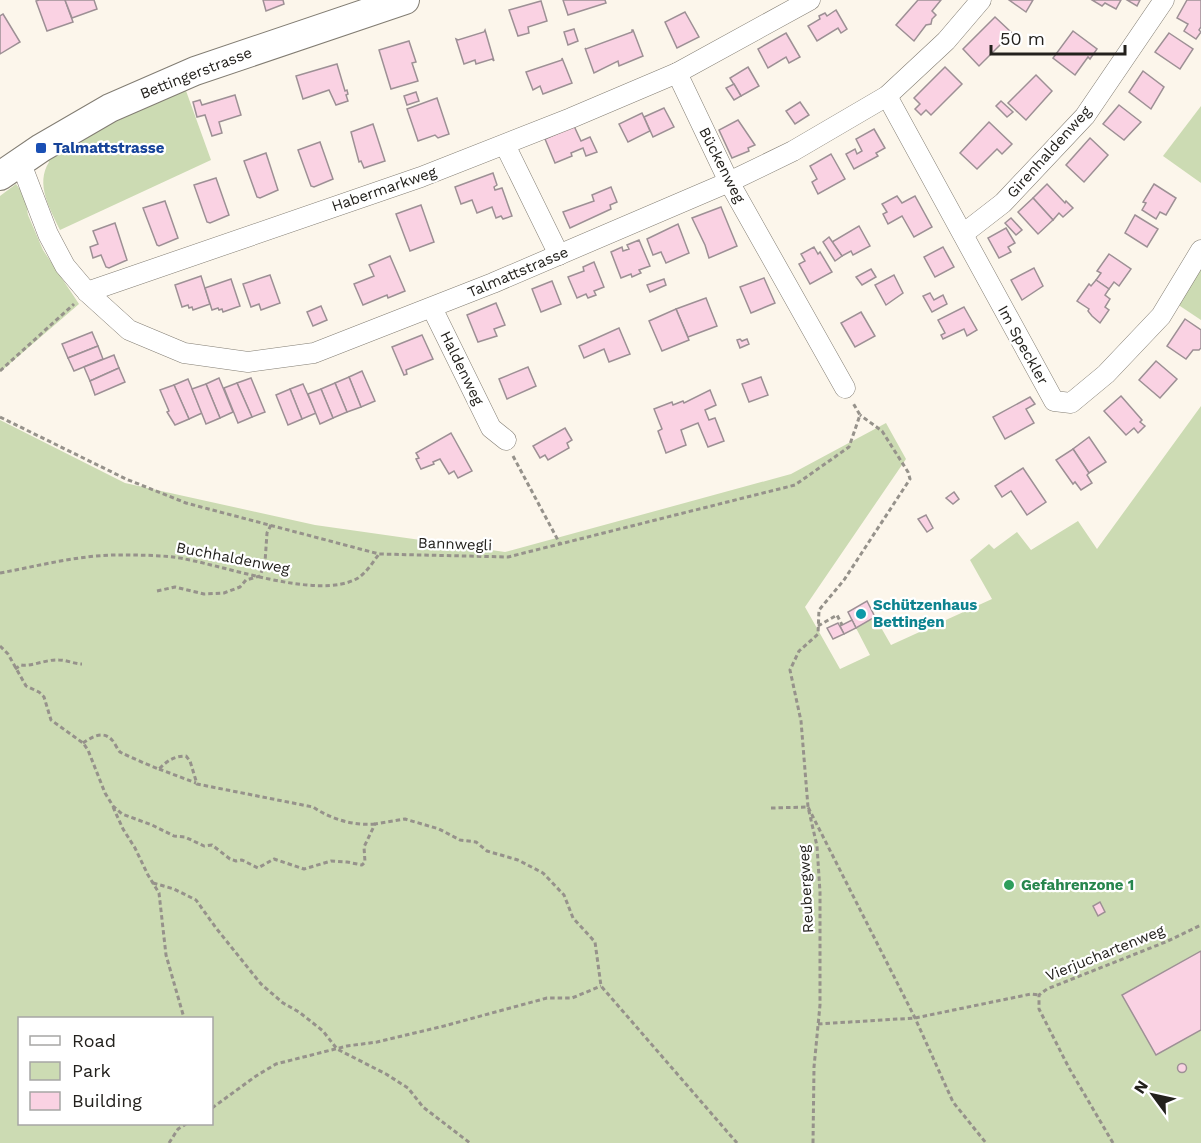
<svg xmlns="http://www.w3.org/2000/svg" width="1201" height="1143" viewBox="0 0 1201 1143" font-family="'Work Sans',sans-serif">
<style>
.green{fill:#ccdbb3;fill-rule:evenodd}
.building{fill:#fad2e3;stroke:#9d9095;stroke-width:1.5}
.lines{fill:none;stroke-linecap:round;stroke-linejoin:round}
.street-casing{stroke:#827d73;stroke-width:21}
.secondary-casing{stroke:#827d73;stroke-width:30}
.path{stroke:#96928b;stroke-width:3;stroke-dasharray:4.5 3;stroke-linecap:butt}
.street{stroke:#fff;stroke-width:20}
.secondary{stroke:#fff;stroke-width:28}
.transit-dot{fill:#1a4fb4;stroke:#fff;stroke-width:2}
.culture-dot{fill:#0f9aa8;stroke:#fff;stroke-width:2}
.leisure-dot{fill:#2e9e5b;stroke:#fff;stroke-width:2}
.labels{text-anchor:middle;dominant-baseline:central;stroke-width:4.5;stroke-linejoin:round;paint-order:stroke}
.street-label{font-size:15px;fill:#23211d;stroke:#fff}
.transit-label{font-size:15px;font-weight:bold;fill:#164399;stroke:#fff;text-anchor:start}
.culture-label{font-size:15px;font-weight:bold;fill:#0d838f;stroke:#fff;text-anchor:start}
.leisure-label{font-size:15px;font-weight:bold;fill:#27864d;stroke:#fff;text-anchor:start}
</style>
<rect width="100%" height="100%" fill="#fcf6eb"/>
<g class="green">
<path d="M 185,88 L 211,160 L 60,230 C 50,209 35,184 49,162 L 46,155 L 114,120 Z"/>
<polygon points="1201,106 1201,183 1163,156"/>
<polygon points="16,184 25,196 28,215 43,250 79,304 0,372 0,196"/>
<polygon points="1201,263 1201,320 1177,304"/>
<path d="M 1201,406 L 1201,1143 L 0,1143 L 0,420 L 125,483 L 315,525 L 505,552 L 791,474 L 886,423 L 906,459 L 805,607 L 840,669 L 870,655 L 856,628 L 875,617 L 891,645 L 992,599 L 970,560 L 989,544 L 994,549 L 1017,532 L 1031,550 L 1078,521 L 1097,549 ZM 20,1018 L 212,1018 L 212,1124 L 20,1124 Z"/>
</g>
<g class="building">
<polygon points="39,0 65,0 73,22 47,31 36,1"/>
<polygon points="65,0 94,0 97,9 72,18"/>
<polygon points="263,0 283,0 284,4 266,11"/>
<polygon points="563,0 605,0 606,3 568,15"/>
<polygon points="918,0 941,0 932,11 936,15 932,19 931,24 926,25 914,41 896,25"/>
<polygon points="1009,0 1033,0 1026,12"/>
<polygon points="1092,0 1121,0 1116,9 1105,3 1102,6"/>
<polygon points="1127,0 1140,0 1137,6"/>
<polygon points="1187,0 1201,0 1201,27 1199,30 1201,32 1196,39 1184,31 1188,24 1177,18"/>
<polygon points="541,1 547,21 528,27 529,33 518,36 509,10"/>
<polygon points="836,10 847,29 841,33 838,28 817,41 808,26 820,19 819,16 825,13 827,16"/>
<polygon points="685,12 699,37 677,48 665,22"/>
<polygon points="3,14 20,42 0,54 0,16"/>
<polygon points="995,17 1012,33 979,66 963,49"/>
<polygon points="574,29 578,41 568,45 564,32"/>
<polygon points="485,30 494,61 492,59 476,64 475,60 464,64 456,39 458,40 484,32"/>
<polygon points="632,30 633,30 643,56 619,66 618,61 594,73 585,48 586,49 632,32"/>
<polygon points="1073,31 1097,49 1090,59 1088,57 1075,75 1053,58"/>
<polygon points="786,33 800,57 789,63 786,57 768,68 758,49"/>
<polygon points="1169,33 1193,49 1180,69 1155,52"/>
<polygon points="409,41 416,62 412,63 418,81 391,89 379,50"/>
<polygon points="562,58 572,83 543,94 540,86 533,90 526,72 562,60"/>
<polygon points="337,64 345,91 347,90 348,94 346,95 348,101 336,105 329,90 303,99 296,76"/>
<polygon points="748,67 759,86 741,96 730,78"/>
<polygon points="945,67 962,84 931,115 926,110 921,115 915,109 920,104 914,98"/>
<polygon points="1143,71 1164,87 1151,109 1129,92"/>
<polygon points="1036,75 1052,91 1026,120 1008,103"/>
<polygon points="734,84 741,96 734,100 726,88"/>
<polygon points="416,92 419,101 407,105 404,96"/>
<polygon points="235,95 241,115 219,122 222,133 212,136 205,115 197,117 193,102 200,100 202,105"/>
<polygon points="437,98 449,134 438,138 435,135 418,141 407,109"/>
<polygon points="1001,101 1013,112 1007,117 996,106"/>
<polygon points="800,102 809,115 795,124 786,111"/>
<polygon points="1119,105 1141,122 1124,140 1103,124"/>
<polygon points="664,108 674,127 653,137 644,117"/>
<polygon points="642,113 650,131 628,142 619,124"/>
<polygon points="738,120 755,145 748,148 749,151 732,158 719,130"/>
<polygon points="989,122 1012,144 1002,154 997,149 977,169 960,153"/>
<polygon points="373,124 385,161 364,168 361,161 359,162 351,132"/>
<polygon points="574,126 581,141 590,137 597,152 586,156 583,148 571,153 572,156 555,163 545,139"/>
<polygon points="874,129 885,148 876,153 878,156 854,169 846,154 855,149 857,154 862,151 856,139"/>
<polygon points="1090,138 1108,155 1084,182 1066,165"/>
<polygon points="320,142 333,179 314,187 311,186 298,150"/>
<polygon points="266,153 278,190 260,198 257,197 244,161"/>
<polygon points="831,154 845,179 818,194 812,182 817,179 810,166"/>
<polygon points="493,173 497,185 494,187 495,190 502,188 512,216 503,219 501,216 496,218 492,207 477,213 472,200 461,204 455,187"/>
<polygon points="216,178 229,215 210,223 207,222 194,185"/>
<polygon points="1047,184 1065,203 1066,201 1073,208 1063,217 1059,213 1053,220 1033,198"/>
<polygon points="1154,184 1176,198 1166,215 1160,212 1156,219 1142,210 1146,203 1143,202"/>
<polygon points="611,187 617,202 610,205 611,209 570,228 563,212 594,201 592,195"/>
<polygon points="897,196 902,203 915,196 932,227 914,237 902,216 888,224 883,214 887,212 882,204"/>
<polygon points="1033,198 1053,220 1038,234 1018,212"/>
<polygon points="165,201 178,238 159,246 157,245 143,208"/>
<polygon points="421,205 434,242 410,251 396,214"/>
<polygon points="721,207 737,246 709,258 705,245 692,218"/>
<polygon points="1135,215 1158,229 1147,247 1125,233"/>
<polygon points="1011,218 1022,230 1016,235 1005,223"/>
<polygon points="115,223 127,260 109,268 106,267 101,255 93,258 90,247 98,244 93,231"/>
<polygon points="678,224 689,253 666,263 661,252 653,255 647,239"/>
<polygon points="859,226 870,246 853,255 851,251 842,256 832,242"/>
<polygon points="1006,228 1015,243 1008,247 1011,252 999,258 988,238"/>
<polygon points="829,237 842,256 835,261 823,242"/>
<polygon points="639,240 650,266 639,270 641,273 632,277 631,274 621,278 611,252 622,247 623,251 629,249 627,245"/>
<polygon points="814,247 818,254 820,252 832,272 810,284 799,264 805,261 801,254"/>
<polygon points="943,247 954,267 935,277 924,257"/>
<polygon points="1109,254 1131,269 1119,286 1114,282 1109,289 1096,280 1101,273 1097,271"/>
<polygon points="390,256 405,291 388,298 387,295 363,305 354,284 374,276 369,265"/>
<polygon points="594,262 604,287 594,291 596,295 588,298 586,294 577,298 568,277 584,271 583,267"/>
<polygon points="1034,268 1043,286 1022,300 1011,280"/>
<polygon points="871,269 876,277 862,285 856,277"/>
<polygon points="270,275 280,303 261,310 259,304 251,307 243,284"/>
<polygon points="894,275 903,293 886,305 875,285"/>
<polygon points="201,276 210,304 193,310 192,307 189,308 188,305 182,307 175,285"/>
<polygon points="764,278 775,303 751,313 740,287"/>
<polygon points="231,279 240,306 223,312 222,309 219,310 218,308 212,310 205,288"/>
<polygon points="664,279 666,285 650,292 647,285"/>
<polygon points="1096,280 1109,289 1105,295 1110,299 1105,307 1109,310 1100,323 1092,316 1088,311 1089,309 1077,301 1089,284 1091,286"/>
<polygon points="552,281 561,304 541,312 532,289"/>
<polygon points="930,293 934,300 943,295 947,304 932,312 923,296"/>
<polygon points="706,298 717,326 688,337 676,309"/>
<polygon points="496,303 505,325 494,329 497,336 478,342 467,315"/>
<polygon points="321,306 327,320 313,326 307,312"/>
<polygon points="964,307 977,330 967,336 964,329 943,339 941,335 945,333 938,320"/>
<polygon points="676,309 689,340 662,351 649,321"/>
<polygon points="861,312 875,336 855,347 841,323"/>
<polygon points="1185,319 1201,330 1201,348 1199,350 1193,350 1186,359 1167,346"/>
<polygon points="619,328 630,354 609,362 604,349 584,358 579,346"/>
<polygon points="92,332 98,346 68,358 62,344"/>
<polygon points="422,335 433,359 406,370 407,374 404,375 392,347"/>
<polygon points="740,339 742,341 747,339 749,344 740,348 737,340"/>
<polygon points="98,346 103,359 74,371 68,358"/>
<polygon points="114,355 119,368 90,381 84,367"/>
<polygon points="1156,361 1177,379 1160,398 1139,380"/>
<polygon points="528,367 536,386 507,399 499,379"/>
<polygon points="119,368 125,382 95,395 90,381"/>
<polygon points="362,371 375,401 361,407 349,377"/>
<polygon points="349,377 361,407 347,412 335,383"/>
<polygon points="761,377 768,395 749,402 742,384"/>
<polygon points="219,378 233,412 220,418 206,384"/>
<polygon points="251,378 265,412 252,417 237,383"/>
<polygon points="188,379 202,413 189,419 174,385"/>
<polygon points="237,383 252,417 238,423 224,388"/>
<polygon points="335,383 347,412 333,418 321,389"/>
<polygon points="206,384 220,418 206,424 192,389"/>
<polygon points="303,384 316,413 302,419 290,389"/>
<polygon points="174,385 189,419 175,425 167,412 169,411 160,390"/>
<polygon points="290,389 302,419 288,425 276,395"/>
<polygon points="321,389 333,418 320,424 308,394"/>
<polygon points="710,390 716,405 705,410 709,420 715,418 724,441 708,447 698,423 681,430 686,445 666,453 658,431 662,429 654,409 672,402 673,405 683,401 684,403"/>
<polygon points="1121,396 1142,420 1140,422 1145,426 1138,433 1134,428 1126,435 1104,411"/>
<polygon points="1030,397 1035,404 1026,409 1034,423 1005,439 993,417"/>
<polygon points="565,428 572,440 567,443 569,448 548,460 545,455 540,458 533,446"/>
<polygon points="451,433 472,471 458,478 454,471 449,474 440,459 433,462 434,464 421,469 416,459 419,458 416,453"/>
<polygon points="1089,437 1106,462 1089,473 1073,449"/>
<polygon points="1073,449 1089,473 1087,475 1092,483 1081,490 1075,482 1073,484 1056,460"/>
<polygon points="1023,468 1046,502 1027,515 1011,491 1002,497 995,486"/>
<polygon points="954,492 959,499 953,504 946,498"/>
<polygon points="926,515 933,528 927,532 918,519"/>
<polygon points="867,601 875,617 856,628 848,612"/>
<polygon points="852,620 856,628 844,634 840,626"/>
<polygon points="838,623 844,634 833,639 827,628"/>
<polygon points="1100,902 1105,912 1098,916 1093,906"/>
<polygon points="1201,951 1201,1030 1156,1055 1122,995"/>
<circle cx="1182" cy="1068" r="4.5"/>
</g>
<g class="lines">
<defs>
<g id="street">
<polyline points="810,0 677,73 729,182 845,388"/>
<polyline points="887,96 1054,401 1071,403 1106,374 1161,316 1201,250"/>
<polyline points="505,145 559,255"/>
<polyline points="20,161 48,234 65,266 87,292 129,330 184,353 248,362 314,353 493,283 729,182 793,151 887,96 946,41 981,0"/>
<polyline points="963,234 1003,203 1085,116 1164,0"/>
<polyline points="87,292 421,177 571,118 677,73"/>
<polyline points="432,308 491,428 506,440"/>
</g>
<polyline id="secondary" points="0,176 41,148 110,108 195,71 405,0"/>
</defs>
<use href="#street" class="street-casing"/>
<use href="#secondary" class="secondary-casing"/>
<g class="path">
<polyline points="0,371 74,304"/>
<polyline points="0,417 126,479 186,503 379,554 508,557 795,485 849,447 860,415 853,403"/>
<polyline points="513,456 560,544"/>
<path d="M 0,573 C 38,566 79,555 118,555 C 136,555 155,555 173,557 C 220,563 317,602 358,578 C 367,572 373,562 379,554"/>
<polyline points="157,591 175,587 204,594 224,593 240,587 246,580 260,576 265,562 267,533 271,525"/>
<polyline points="818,626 837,615 842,625"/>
<polyline points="0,646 8,654 26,686 39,692 44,697 51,720 83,743 88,750 105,793 113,806 122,814 152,825 174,836 185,837 204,846 212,845 230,859 236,861 242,860 258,868 274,859 304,869 331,861 347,862 362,865 365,862 364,847 375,824 405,819 439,829 460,840 476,842 487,851 518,860 543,873 564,895 573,918 595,942 601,986 737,1143"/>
<path d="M 15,669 L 21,665 C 32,667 46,659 59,660 C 67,660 74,664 82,664"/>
<path d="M 83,743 C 92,737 103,730 112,740 C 115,743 117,749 120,752 C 123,754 155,768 159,769 C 167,761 174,756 186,756 L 190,761 L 197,784 L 313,807 C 331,819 353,826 375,824"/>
<polyline points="159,769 196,783"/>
<polyline points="113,807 123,829 135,848 148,875 159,893 166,955 184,1018"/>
<polyline points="771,808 808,807 915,1018 953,1102 986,1143"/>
<polyline points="153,883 174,889 196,900 216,928 261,984 283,1003 299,1012 323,1031 337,1049 386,1074 408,1088 423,1107 470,1143"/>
<polyline points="818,1024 915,1018 1031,994 1039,995"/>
<polyline points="212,1108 256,1076 276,1064 347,1046 377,1042 444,1026 547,998 572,998 601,986"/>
<polyline points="169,1143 178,1129 186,1124"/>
<polyline points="813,1143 814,1067 820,1005 820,892 817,846 808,807 801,721 790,670 799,651 818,634 819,610 844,580 910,479 908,472 882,431 860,415"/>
<polyline points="1113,1143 1069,1068 1039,1009 1039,995 1047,989 1168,941 1201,925"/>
</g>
<use href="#street" class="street"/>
<use href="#secondary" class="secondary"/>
</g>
<rect class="transit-dot" x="35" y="142" width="12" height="12" rx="3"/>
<circle class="culture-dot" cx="861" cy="614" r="6"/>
<circle class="leisure-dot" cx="1009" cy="885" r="6"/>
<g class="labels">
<g class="street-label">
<text transform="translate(196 73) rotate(-21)">Bettingerstrasse</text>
<text transform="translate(1049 152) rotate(-48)">Girenhaldenweg</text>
<text transform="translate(722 165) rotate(63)">Bückenweg</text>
<text transform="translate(384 189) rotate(-19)">Habermarkweg</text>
<text transform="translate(518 272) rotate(-23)">Talmattstrasse</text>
<text transform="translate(1023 345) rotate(61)">Im Speckler</text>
<text transform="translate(462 368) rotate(64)">Haldenweg</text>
<text transform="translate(455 544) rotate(2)">Bannwegli</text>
<text transform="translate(233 558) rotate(11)">Buchhaldenweg</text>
<text transform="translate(806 889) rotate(-93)">Reubergweg</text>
<text transform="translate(1105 953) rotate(-22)">Vierjuchartenweg</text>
</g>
<g class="transit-label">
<text x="53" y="148">Talmattstrasse</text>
</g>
<g class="culture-label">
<text x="873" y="605">Schützenhaus<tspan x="873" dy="17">Bettingen</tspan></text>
</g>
<g class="leisure-label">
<text x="1021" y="885">Gefahrenzone 1</text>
</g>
</g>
<rect x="18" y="1017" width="195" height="108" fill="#ffffff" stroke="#a7a6a5" stroke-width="1.5"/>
<rect x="30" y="1036" width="30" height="9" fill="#ffffff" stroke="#a7a6a5" stroke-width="1.5"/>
<text x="72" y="1047" font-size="18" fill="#23211d">Road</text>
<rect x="30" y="1062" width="30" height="18" fill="#ccdbb3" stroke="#a7a6a5" stroke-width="1.5"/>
<text x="72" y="1077" font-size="18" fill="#23211d">Park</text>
<rect x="30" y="1092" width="30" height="18" fill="#fad2e3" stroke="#a7a6a5" stroke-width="1.5"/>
<text x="72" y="1107" font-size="18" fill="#23211d">Building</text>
<g transform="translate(1153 1095) rotate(303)" stroke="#ffffff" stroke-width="4.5" paint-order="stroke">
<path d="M0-4.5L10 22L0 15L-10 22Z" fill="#23211d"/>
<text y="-9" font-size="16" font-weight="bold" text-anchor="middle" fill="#23211d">N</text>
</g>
<path d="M991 45v9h134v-9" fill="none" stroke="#23211d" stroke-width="3"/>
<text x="1000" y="45" font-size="18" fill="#23211d" stroke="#ffffff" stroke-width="4.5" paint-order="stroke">50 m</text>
</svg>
